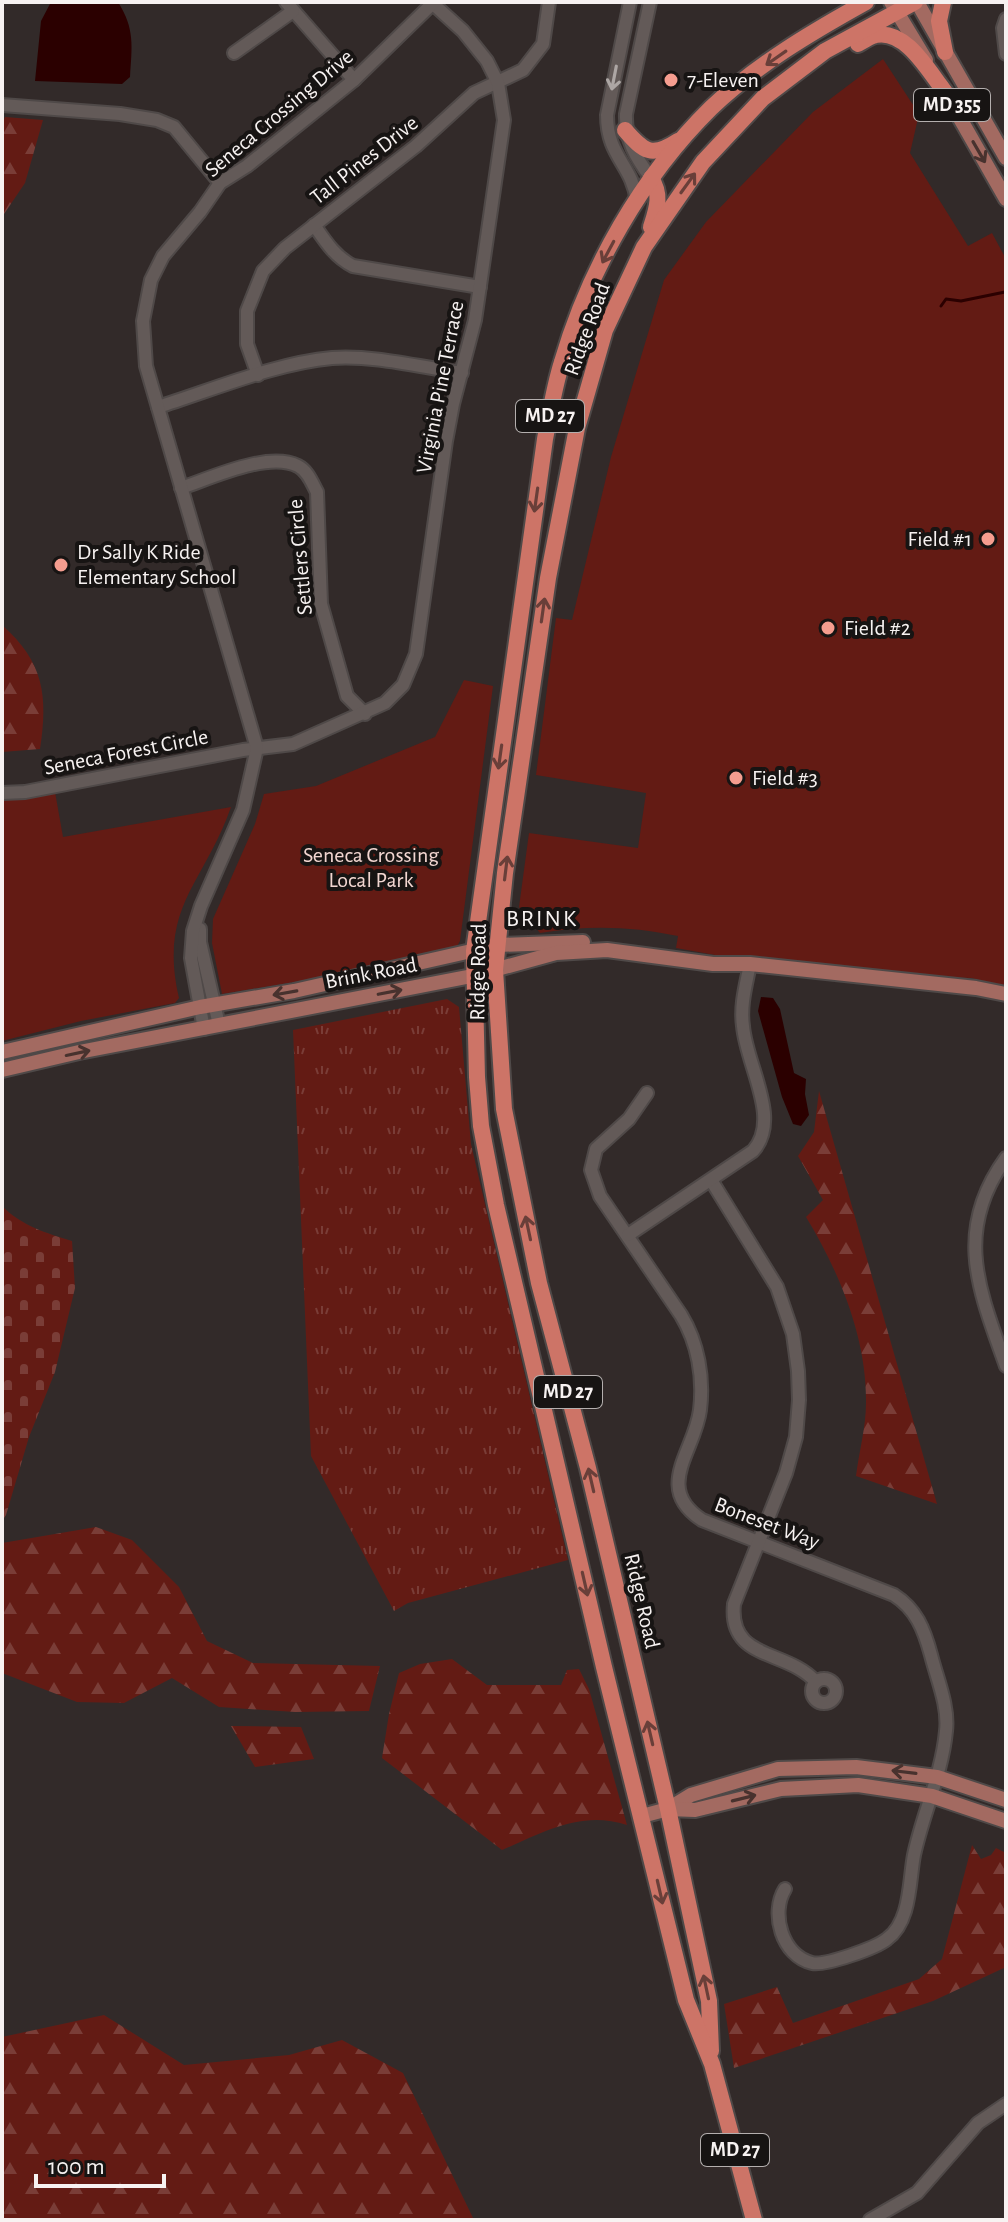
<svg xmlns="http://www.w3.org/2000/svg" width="1008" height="2222" viewBox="0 0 1008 2222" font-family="'Alegreya Sans',sans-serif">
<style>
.grass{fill:url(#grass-tufts)}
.forest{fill:url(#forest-firs)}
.cemetery{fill:url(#cemetery-stones)}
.park{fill:#631b14}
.water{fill:#2b0000}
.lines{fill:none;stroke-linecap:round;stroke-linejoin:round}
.stream{stroke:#2b0000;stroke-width:3}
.minor-casing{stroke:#4f4948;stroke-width:16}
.major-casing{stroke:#4f4948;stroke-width:18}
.highway-casing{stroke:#4f4948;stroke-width:20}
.minor{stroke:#635a58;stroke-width:12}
.major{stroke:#a36a61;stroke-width:14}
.highway{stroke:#cd7467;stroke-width:16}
.oneway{stroke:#693f39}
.oneway2{stroke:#ada6a4}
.oneway3{stroke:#48322e}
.poi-dot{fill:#f59d8f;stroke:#171413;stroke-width:3}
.labels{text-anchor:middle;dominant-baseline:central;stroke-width:8;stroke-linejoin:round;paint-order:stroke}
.shield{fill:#171413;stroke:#b4afae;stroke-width:2}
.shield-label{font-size:20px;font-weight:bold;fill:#f7f2f1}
.poi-label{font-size:22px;fill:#f7f2f1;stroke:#171413;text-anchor:start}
.street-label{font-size:22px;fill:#f7f2f1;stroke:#171413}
.park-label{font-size:22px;fill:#f2d6d1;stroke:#171413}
.neighbourhood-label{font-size:24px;letter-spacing:2px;fill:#f7f2f1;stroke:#171413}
</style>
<defs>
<pattern id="grass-tufts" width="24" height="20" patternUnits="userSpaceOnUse" patternTransform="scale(2)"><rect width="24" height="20" fill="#631b14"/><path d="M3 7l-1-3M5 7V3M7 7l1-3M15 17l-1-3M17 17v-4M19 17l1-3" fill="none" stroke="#7a3d37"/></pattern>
<pattern id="forest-firs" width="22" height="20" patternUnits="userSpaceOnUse" patternTransform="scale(2)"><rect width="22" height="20" fill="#631b14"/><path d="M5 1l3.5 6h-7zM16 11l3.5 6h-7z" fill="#7a3d37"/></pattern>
<pattern id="cemetery-stones" width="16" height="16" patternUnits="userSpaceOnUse" patternTransform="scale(2)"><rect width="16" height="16" fill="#631b14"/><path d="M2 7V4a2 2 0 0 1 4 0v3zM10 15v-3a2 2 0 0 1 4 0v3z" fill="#7a3d37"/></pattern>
</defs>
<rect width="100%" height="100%" fill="#322a29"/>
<polygon class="grass" points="447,999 459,1007 471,1144 568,1560 408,1603 394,1611 311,1456 293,1030"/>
<g class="forest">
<polygon points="5,117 43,120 25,183 2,217 2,125"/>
<path d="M 2,625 C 44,662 48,696 40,749 L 2,752 Z"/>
<path d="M 819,1091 L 937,1504 L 856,1476 C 859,1452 866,1427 866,1403 C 867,1338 839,1271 806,1217 L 823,1200 L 798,1156 L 814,1132 Z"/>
<polygon points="96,1527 132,1540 179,1587 207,1641 253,1663 380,1666 369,1711 295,1712 219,1707 172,1678 124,1703 77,1702 2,1673 2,1543"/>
<path d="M 452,1659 L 487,1685 L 561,1685 L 567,1670 L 579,1669 L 589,1689 L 627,1825 C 581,1810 544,1832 502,1850 L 382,1758 L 389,1714 L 399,1673 L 420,1664 Z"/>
<polygon points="231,1726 301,1727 314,1759 255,1767"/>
<polygon points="972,1845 981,1859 991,1855 996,1848 1006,1853 1006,1967 933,2001 734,2068 724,2004 777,1987 793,2023 919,1979 942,1959"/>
<polygon points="104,2015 184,2065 289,2055 342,2040 403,2073 474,2220 2,2220 2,2037"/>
</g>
<path class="cemetery" d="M 2,1206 C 22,1226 46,1233 72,1241 L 75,1288 L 55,1372 L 29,1437 L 6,1515 L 2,1521 Z"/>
<g class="park">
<path d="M 883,59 L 919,114 L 910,153 L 968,246 L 992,233 L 1006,259 L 1006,986 L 971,978 L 929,977 L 906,972 L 792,961 L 793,969 L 676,948 L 678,936 C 631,926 587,925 540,933 L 519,907 L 529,833 L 638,848 L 646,793 L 536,775 L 556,618 L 572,620 L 611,457 L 664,280 L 706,222 L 813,112 Z"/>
<polygon points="464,680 493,686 460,941 456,948 342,974 222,994 212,943 213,919 255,824 264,794 316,786 435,737"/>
<path d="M 55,792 L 63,837 L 231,807 C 204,884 158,907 179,998 L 175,1003 L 81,1021 L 2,1041 L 2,798 Z"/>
</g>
<g class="water">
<path d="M 51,2 L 118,2 C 135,29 132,46 130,77 L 122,84 L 35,81 L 41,21 Z"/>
<polygon points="761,997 773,998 780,1009 794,1073 806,1079 805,1094 809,1115 801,1126 793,1124 782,1097 758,1011"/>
</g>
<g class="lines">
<polyline class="stream" points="941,306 946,299 961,301 1005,292"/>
<defs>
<g id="minor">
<polyline points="286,2 354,80"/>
<path d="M 630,2 L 607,115 C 607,157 632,164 637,201"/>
<path d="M 650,2 L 626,114 C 625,140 636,158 651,178"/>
<polyline points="1006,19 1003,28 1006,54"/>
<polyline points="234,53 293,11"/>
<polyline points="2,105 120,114 157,120 174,127 220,183"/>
<path d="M 314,225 C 325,241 335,257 353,266 L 480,287"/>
<polyline points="258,375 247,344 247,311 263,271 285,248 416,146 474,93 523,70 543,44 549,2"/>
<path d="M 158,407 C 212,390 276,363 332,358 C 375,355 419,367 462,373"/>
<path d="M 181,488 C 211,478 268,451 298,466 C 308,471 312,483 317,492 L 321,604 L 347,696 L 365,714"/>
<polyline points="2,793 25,792 243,750 293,744 385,703 403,685 416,654 446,441 453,404 475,320 504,120 498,83 487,61 463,31 431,2"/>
<polyline points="200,929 200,942 219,1025"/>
<polyline points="204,1029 191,958 193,931 201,906 243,810 257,748 146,366 143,321 151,280 163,256 200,212 220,183 247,166 354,80 434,2"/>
<path d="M 647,1093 L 629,1119 L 596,1149 L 591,1170 L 600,1196 L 681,1315 C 698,1343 704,1377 700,1410 C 695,1451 653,1488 702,1520 L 894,1595 C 916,1609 924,1629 931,1655 C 937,1679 949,1706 946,1731 C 942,1774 923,1813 914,1855 C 909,1881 911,1922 887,1939 C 876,1948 825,1966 812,1963 C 782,1956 770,1913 785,1889"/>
<path d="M 1006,1158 C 953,1231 979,1290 1006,1366"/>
<path d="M 711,1180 L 777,1287 L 793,1334 L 798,1371 L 799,1400 L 796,1437 L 786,1473 L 734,1604 C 728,1661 787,1649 816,1682"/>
<path d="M 628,1235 L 753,1151 C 782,1119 746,1065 743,1026 C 740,1005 746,985 750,964"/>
<circle cx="824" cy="1691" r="12"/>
<polyline points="870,2220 917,2193 978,2123 1006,2104"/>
</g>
<g id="major">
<polyline points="891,2 926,60"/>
<polyline points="917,2 1006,158"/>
<polyline points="941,85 1006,199"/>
<polyline points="2,1052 200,1007 294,991 498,945 583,942"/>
<polyline points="2,1070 79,1052 472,976 556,953 607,950 713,964 750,964 976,988 1006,994"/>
<polyline points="668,1809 691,1795 778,1769 856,1767 937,1777 1006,1800"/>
<polyline points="642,1816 668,1809 695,1810 781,1789 858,1785 932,1796 1006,1821"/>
</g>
<g id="highway">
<polyline points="943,2 939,21 945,52"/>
<path d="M 858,44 C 863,41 870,36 876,35 C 906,29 929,72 945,92"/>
<path d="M 625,130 C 644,152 652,158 678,141"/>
<path d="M 651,227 C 657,208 662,195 651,178"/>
<polyline points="711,2051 709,2001 668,1809 588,1468 539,1283 504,1109 495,970 505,873 548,578 577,428 605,330 644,247 703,162 763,98 825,51 915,2"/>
<path d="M 754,2220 L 712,2064 L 686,2000 L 604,1667 L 496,1205 L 481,1126 L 477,1077 L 474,951 L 545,439 C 550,414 554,387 562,362 C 589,269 642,176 711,108 C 756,65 812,32 866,2"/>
</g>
</defs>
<use href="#minor" class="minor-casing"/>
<use href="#major" class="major-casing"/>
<use href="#highway" class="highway-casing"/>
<use href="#minor" class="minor"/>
<use href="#major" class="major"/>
<use href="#highway" class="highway"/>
</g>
<defs><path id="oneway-shaft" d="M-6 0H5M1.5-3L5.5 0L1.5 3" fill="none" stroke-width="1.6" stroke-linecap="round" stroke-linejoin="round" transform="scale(2)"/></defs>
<g class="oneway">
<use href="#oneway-shaft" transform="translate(776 58) rotate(145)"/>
<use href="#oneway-shaft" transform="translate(688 183) rotate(-54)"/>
<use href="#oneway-shaft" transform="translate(608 252) rotate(118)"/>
<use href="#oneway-shaft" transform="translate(536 500) rotate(98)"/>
<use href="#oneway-shaft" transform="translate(543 610) rotate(-82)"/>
<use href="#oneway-shaft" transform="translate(500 757) rotate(98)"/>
<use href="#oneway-shaft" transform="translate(506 868) rotate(-83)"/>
<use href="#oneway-shaft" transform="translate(528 1228) rotate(-102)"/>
<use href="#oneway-shaft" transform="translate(591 1480) rotate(-103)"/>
<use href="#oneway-shaft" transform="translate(585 1584) rotate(77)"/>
<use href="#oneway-shaft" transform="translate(650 1733) rotate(-103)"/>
<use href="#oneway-shaft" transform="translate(660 1892) rotate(77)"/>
<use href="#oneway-shaft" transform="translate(706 1987) rotate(-102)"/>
</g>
<use class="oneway2" href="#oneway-shaft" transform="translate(614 78) rotate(101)"/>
<g class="oneway3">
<use href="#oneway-shaft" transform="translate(979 152) rotate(60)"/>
<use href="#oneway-shaft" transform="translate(390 992) rotate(-11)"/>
<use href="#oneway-shaft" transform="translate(285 993) rotate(170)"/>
<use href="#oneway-shaft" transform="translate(78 1053) rotate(-12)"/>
<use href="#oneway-shaft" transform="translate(904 1772) rotate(-173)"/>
<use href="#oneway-shaft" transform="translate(744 1798) rotate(-14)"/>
</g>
<g class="poi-dot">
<circle cx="671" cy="80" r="8"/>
<circle cx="988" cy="539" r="8"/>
<circle cx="61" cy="565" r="8"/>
<circle cx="828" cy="628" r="8"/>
<circle cx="736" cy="778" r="8"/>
</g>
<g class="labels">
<g class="shield">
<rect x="914" y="89" width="76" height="32" rx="6"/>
<rect x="516" y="400" width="68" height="32" rx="6"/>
<rect x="534" y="1376" width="68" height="32" rx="6"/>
<rect x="701" y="2134" width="68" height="32" rx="6"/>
</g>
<g class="shield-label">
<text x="952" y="105">MD 355</text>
<text x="550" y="416">MD 27</text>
<text x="568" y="1392">MD 27</text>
<text x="735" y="2150">MD 27</text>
</g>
<g class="poi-label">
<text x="687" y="80">7-Eleven</text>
<text x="972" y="539" text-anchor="end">Field #1</text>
<text x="77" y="552">Dr Sally K Ride<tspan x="77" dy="25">Elementary School</tspan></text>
<text x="844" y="628">Field #2</text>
<text x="752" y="778">Field #3</text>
</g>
<g class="street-label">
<text transform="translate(279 113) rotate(-40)">Seneca Crossing Drive</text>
<text transform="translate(364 160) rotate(-38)">Tall Pines Drive</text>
<text transform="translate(587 329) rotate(-70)">Ridge Road</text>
<text transform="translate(440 387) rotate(-79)">Virginia Pine Terrace</text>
<text transform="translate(300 557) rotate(-95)">Settlers Circle</text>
<text transform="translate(126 752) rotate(-11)">Seneca Forest Circle</text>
<text transform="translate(478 972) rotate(-89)">Ridge Road</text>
<text transform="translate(371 973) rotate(-11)">Brink Road</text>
<text transform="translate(767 1523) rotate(21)">Boneset Way</text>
<text transform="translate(642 1601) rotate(77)">Ridge Road</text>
</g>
<g class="park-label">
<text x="371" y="855">Seneca Crossing<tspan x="371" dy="25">Local Park</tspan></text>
</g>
<g class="neighbourhood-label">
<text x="542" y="919">BRINK</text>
</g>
</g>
<rect width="1008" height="2222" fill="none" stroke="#f7f2f1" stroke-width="8"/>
<path d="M36 2174v12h128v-12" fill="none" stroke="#f7f2f1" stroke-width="4"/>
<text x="48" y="2174" font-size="24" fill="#f7f2f1" stroke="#171413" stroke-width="6" paint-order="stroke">100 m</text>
</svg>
